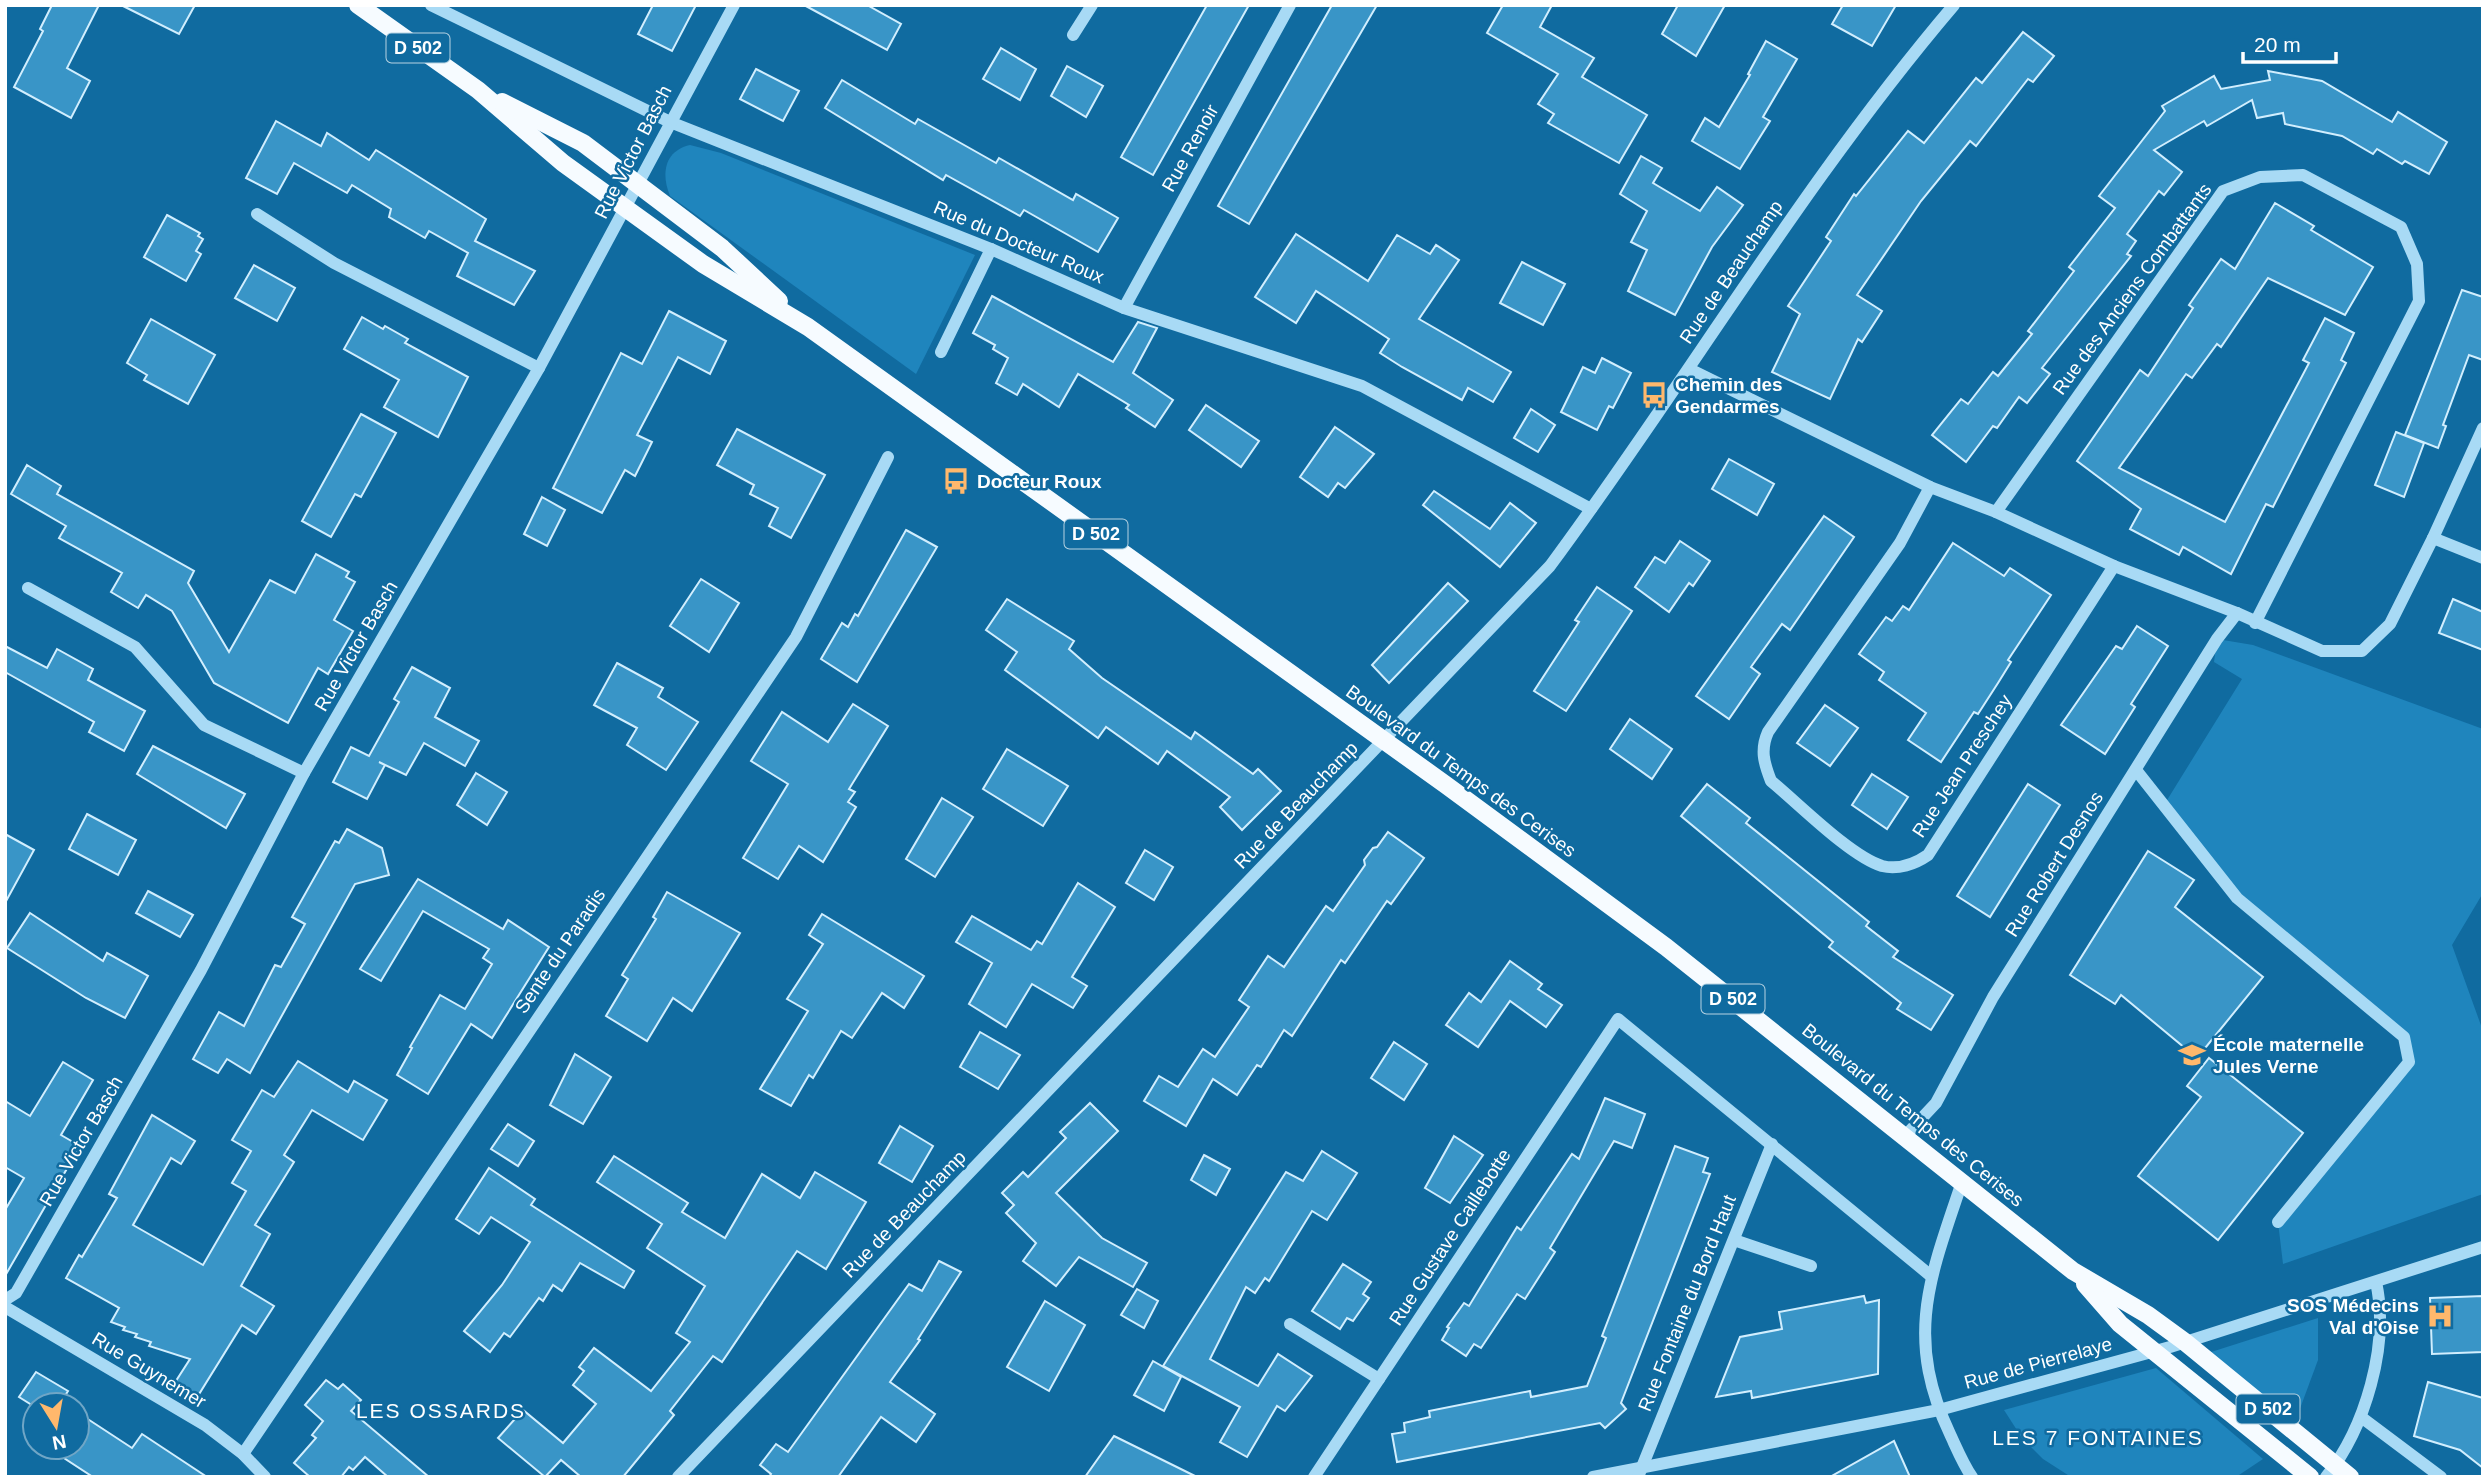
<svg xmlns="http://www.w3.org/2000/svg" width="2488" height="1482" viewBox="0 0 2488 1482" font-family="Helvetica,sans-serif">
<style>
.green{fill:#1f85bd}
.building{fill:#3995c7;stroke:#d1eefe;stroke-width:2}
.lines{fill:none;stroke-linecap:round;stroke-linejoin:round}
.minor{stroke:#a8daf5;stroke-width:12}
.major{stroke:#f6fbff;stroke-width:18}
.labels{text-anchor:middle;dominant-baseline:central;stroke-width:5;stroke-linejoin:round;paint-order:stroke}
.shield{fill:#106ba0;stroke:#b7d3e2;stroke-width:2}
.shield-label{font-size:18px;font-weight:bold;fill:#fff}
.street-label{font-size:19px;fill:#fff;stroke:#106ba0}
.poi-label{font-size:19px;font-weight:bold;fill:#fff;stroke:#106ba0;text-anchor:start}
.neighbourhood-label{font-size:21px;letter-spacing:2px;fill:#fff;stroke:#106ba0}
</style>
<rect width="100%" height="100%" fill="#106ba0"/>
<g class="green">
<path d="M 690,145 L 721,153 L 975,255 L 916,374 L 670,196 C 661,174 664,151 690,145 Z"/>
<polygon points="2217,639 2253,645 2483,729 2483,893 2452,945 2483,1031 2483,1194 2283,1264 2278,1222 2409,1062 2404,1037 2226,885 2164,805 2242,679 2214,662"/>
<polygon points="2318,1318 2318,1360 2295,1422 2208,1353"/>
<polygon points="2156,1368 2263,1459 2236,1477 2071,1477 2043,1459 2022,1438 2004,1410"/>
</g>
<g class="building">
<polygon points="52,5 99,5 67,68 90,81 71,118 14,87 43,31 40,29"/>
<polygon points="121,5 195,5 179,34"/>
<polygon points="653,5 696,5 672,51 638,34"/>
<polygon points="804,5 867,5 901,24 887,50"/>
<polygon points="1207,5 1249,5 1153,175 1121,157"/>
<polygon points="1332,5 1377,5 1249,224 1218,206"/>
<polygon points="1503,5 1552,5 1540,27 1594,58 1582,77 1647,115 1619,163 1548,123 1554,114 1538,104 1558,74 1487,33"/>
<polygon points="1678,5 1725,5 1696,56 1662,34"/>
<polygon points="1843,5 1896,5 1872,46 1832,24"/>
<polygon points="2023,32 2054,56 2033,82 2028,79 1976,146 1970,141 1921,201 1857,295 1882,311 1862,342 1858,339 1830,399 1772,372 1800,314 1788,306 1831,241 1826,237 1854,194 1856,196 1908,131 1924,143 1976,78 1982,83"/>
<polygon points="1766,41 1797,59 1763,117 1770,121 1740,169 1692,141 1705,118 1719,127 1750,75 1748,74"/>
<polygon points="1001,48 1036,69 1020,100 983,79"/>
<polygon points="1067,66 1103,86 1086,117 1051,96"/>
<polygon points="756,69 799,91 783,121 740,99"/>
<polygon points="2268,71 2322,81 2392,122 2398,112 2447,142 2429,174 2405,161 2402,164 2377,149 2373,154 2342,136 2285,124 2283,113 2257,118 2252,100 2207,126 2204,121 2154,150 2182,172 2164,195 2159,191 2127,234 2136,241 2127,254 2131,256 2042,368 2050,374 2027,403 2019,397 1997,428 1993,426 1966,462 1932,435 1961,399 1968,404 1993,372 1998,376 2032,334 2028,331 2074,271 2069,267 2115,208 2099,196 2165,111 2162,106 2214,76 2221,89 2270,80"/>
<polygon points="842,80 915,124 918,119 996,163 999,158 1073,200 1076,194 1118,218 1098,252 1024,210 1020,216 946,175 943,180 825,108"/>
<polygon points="276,121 321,146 327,133 369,160 376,150 486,219 475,241 535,271 514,305 457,276 468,253 429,231 425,238 389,217 391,209 352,185 347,193 294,163 277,194 246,178"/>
<polygon points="1641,156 1662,168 1653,183 1700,211 1717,187 1743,205 1712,247 1675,315 1628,291 1647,250 1631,242 1647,211 1620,194"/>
<polygon points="2275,203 2314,226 2311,230 2373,267 2345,315 2268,278 2221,347 2217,344 2192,378 2186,374 2119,468 2225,522 2309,363 2303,360 2325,318 2354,333 2341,360 2346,363 2273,507 2266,504 2231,574 2183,547 2179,555 2130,529 2141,509 2077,461 2140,370 2148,376 2193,308 2189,305 2221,259 2235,269"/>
<polygon points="167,215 200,233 198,236 203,239 196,251 201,254 186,281 144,257"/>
<polygon points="1296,234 1368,281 1397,235 1430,254 1436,245 1459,260 1419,319 1511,372 1493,402 1468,388 1462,400 1402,367 1380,353 1389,339 1316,291 1296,323 1255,297"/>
<polygon points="1522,262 1565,284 1543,325 1500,303"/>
<polygon points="254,265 295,288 277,321 235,298"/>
<polygon points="2462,290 2483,297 2483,360 2469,355 2443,425 2446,426 2438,448 2405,435"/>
<polygon points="992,296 1113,362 1138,322 1157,328 1133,373 1173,400 1155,427 1126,408 1129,405 1078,374 1059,407 1023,384 1017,395 996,383 1008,358 993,349 995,345 973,333"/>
<polygon points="669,311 726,341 710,374 678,357 637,435 652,442 635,476 625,470 602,513 553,488 621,353 642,364"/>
<polygon points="362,317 383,329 385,326 408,339 405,343 468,377 438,437 384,407 399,380 344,349"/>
<polygon points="151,319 215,355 188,404 144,380 147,375 127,363"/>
<polygon points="1602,358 1631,373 1613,408 1609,406 1597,430 1561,412 1583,367 1595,373"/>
<polygon points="1206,405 1259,441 1241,467 1189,430"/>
<polygon points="1531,409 1555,425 1538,452 1514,438"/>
<polygon points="361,414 396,433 361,497 355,494 331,537 302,521"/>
<polygon points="1335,427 1374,454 1345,488 1338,483 1328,497 1300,477"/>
<polygon points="737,429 825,475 791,538 769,526 778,508 750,494 754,485 717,465"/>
<polygon points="2396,432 2424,443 2404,497 2375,485"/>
<polygon points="1729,459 1774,484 1757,515 1712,489"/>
<polygon points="27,465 61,486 57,494 194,571 188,583 229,652 270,580 295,593 316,554 349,572 346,577 355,582 334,620 353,631 328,674 318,668 288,723 214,683 172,611 146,595 138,608 111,592 122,573 59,538 66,526 11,494"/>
<polygon points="1434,491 1490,529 1510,503 1536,523 1500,567 1423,505"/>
<polygon points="542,497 565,510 547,546 524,534"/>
<polygon points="1824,516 1854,537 1790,630 1782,624 1751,667 1760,674 1729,719 1696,696"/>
<polygon points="906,530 937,547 857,682 821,659 842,623 848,627 855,614 858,616"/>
<polygon points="1680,541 1710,561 1693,586 1689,583 1669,612 1635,587 1655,557 1665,563"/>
<polygon points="1953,543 2004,576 2010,568 2051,595 2008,660 2011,662 1998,683 1978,714 1974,712 1941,762 1908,740 1926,713 1879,680 1884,672 1859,654 1886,617 1892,621 1903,606 1909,610"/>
<polygon points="701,579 739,603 709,652 670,626"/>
<polygon points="1448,583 1468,601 1389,683 1372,665"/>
<polygon points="1597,587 1632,611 1566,711 1534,691 1579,622 1575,620"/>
<polygon points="1007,599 1074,641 1069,649 1102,678 1191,739 1195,732 1253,774 1258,769 1281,791 1242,830 1220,807 1230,797 1167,751 1158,764 1106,727 1098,738 1005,670 1017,652 986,630"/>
<polygon points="2453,599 2483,612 2483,650 2439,633"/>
<polygon points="2137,626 2168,646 2131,704 2135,707 2105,754 2061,725 2116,646 2122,649"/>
<polygon points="5,646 47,668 57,649 93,669 88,680 145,711 124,751 89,732 94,722 5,672"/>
<polygon points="617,663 663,688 658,697 698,722 666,770 627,745 637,728 594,705"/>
<polygon points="412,667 450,688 435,717 479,741 465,766 424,743 406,775 379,762 385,765 367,799 333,782 351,747 369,756 399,702 394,699"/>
<polygon points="853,704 888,726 849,789 855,792 848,802 856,807 823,862 799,846 778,879 743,858 788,784 751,761 782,712 828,742"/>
<polygon points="1825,705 1858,728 1830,766 1797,743"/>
<polygon points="1630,719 1672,749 1652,779 1610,749"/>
<polygon points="153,746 245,794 226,828 137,774"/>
<polygon points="1007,749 1068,786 1043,826 983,789"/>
<polygon points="476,773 507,792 487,825 457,805"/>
<polygon points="1872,774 1908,797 1887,829 1852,805"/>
<polygon points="1707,784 1750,818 1746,823 1869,922 1866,926 1898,951 1893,957 1953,995 1931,1030 1897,1009 1901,1003 1829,947 1833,942 1681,816"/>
<polygon points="2028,784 2060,805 1990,917 1957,896"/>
<polygon points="942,798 973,817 935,877 906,859"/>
<polygon points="87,814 136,840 118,875 69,849"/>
<polygon points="347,829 382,848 389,875 355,884 250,1073 227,1059 218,1073 193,1059 219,1012 244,1026 275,965 281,967 305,924 292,917 335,841 339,843"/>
<polygon points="1388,832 1424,858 1391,904 1387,901 1345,963 1341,960 1292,1036 1284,1030 1261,1067 1257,1065 1237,1095 1213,1079 1186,1126 1144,1101 1159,1076 1178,1087 1203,1049 1215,1057 1249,1007 1239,1000 1268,956 1284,967 1326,906 1333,911 1365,865 1364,860 1373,848 1377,847"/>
<polygon points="5,834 34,850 5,903"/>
<polygon points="1145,850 1173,867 1154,900 1126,883"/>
<polygon points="2148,851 2194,880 2175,907 2263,977 2197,1058 2121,995 2115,1004 2070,975"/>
<polygon points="418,879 503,929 508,920 549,947 492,1038 471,1024 428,1094 397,1075 412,1048 410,1047 440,995 465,1009 492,964 483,958 489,949 423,911 381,981 360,969"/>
<polygon points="1078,883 1115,907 1072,977 1087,986 1073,1008 1032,984 1006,1027 969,1004 992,963 956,942 972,916 1031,950 1037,941 1042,944"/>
<polygon points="148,891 193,915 180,937 136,913"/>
<polygon points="667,892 740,933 692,1011 673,998 647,1041 606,1016 628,979 622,975 656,919 653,917"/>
<polygon points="30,913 103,961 107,953 148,976 125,1018 86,998 7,948"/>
<polygon points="822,914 924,976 904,1008 882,993 852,1038 841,1031 813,1078 809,1075 791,1106 760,1089 808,1011 787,999 823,944 809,935"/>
<polygon points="1510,961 1542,984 1538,989 1562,1005 1546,1027 1510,1001 1478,1047 1446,1025 1469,993 1481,1002"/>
<polygon points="980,1032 1020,1055 998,1089 960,1067"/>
<polygon points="1394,1042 1427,1064 1404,1100 1371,1078"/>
<polygon points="575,1054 611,1077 583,1124 550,1105"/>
<polygon points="2209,1058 2303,1133 2218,1240 2138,1176 2201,1097 2187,1086"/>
<polygon points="298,1061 348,1092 354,1081 387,1100 363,1140 312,1110 284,1155 294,1162 255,1225 270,1234 241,1286 274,1306 256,1334 242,1325 196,1399 174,1384 190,1359 149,1346 151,1342 135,1337 137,1334 123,1330 125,1327 111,1322 119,1308 66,1278 79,1255 82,1257 117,1198 109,1194 152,1115 195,1141 181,1164 171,1158 133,1225 203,1265 246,1191 232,1183 251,1151 232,1140 262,1090 274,1097"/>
<polygon points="63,1062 93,1080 61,1135 80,1146 5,1276 5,1210 24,1178 5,1167 5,1101 30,1116"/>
<polygon points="1605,1098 1645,1114 1632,1148 1614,1141 1550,1248 1555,1252 1525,1299 1517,1294 1481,1348 1474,1344 1466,1356 1442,1340 1449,1328 1447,1327 1464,1303 1469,1306 1517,1227 1521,1230 1572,1154 1579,1159"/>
<polygon points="1090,1103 1118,1131 1056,1193 1102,1238 1147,1263 1133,1287 1079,1257 1056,1286 1023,1261 1036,1243 1006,1213 1014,1205 1002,1193 1023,1172 1028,1177 1066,1138 1060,1132"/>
<polygon points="508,1124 534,1141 518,1166 491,1149"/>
<polygon points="900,1126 933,1146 912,1182 879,1163"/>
<polygon points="1454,1136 1483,1155 1450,1203 1425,1188"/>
<polygon points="1675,1146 1708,1158 1703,1172 1710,1174 1621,1403 1626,1409 1605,1428 1600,1423 1397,1462 1392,1434 1405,1432 1404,1423 1430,1417 1429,1411 1530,1391 1531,1397 1587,1386 1606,1338 1602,1336"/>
<polygon points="1322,1151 1357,1173 1327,1220 1312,1211 1269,1281 1265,1278 1255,1293 1246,1287 1210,1359 1258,1386 1278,1354 1312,1376 1285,1411 1277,1406 1247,1457 1220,1442 1240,1407 1163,1366 1286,1172 1303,1181"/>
<polygon points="1204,1155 1230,1169 1216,1195 1191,1180"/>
<polygon points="614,1156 688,1203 682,1212 725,1238 762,1174 800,1198 815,1172 866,1202 826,1269 797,1251 722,1362 713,1356 670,1411 674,1415 623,1477 581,1477 561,1460 545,1477 498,1438 523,1410 563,1443 596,1404 573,1385 584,1371 579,1367 594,1348 651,1391 690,1342 676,1333 705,1286 647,1248 662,1224 597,1182"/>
<polygon points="489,1168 535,1199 531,1205 634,1271 624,1288 580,1263 562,1291 553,1285 543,1301 539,1298 510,1337 504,1333 490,1352 464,1331 502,1285 530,1242 491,1217 479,1234 456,1219"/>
<polygon points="939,1261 961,1272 918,1339 920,1340 890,1382 935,1414 916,1442 881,1417 838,1477 769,1477 771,1474 760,1465 776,1444 788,1452 909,1284 922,1291"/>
<polygon points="1343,1264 1371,1282 1363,1294 1369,1298 1353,1321 1347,1318 1340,1329 1312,1311"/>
<polygon points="1137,1289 1158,1301 1144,1328 1121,1315"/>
<polygon points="1864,1296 1866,1303 1879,1300 1878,1374 1752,1398 1751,1391 1716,1397 1740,1337 1782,1329 1779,1312"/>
<polygon points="2483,1296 2483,1352 2432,1354 2430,1298"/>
<polygon points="1045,1301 1085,1325 1049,1391 1007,1367"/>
<polygon points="1153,1361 1181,1377 1164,1411 1134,1395"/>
<polygon points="36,1372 68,1391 61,1402 66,1405 35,1407 19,1397"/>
<polygon points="326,1380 338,1389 343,1384 361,1400 351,1411 429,1477 388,1477 365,1457 353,1470 349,1467 341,1477 310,1477 294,1463 316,1438 312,1435 323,1421 305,1405"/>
<polygon points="2428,1382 2483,1398 2483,1468 2460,1450 2414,1436"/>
<polygon points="77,1412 132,1448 142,1434 207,1477 93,1477 47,1447 77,1447"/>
<polygon points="1114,1436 1197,1477 1085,1477"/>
<polygon points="1894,1441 1910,1477 1830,1477"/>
</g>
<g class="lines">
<g class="minor">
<polyline points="431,5 670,122 991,249 1124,308 1362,386 1591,509"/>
<polyline points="1073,35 1092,5"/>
<polyline points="257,214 334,263 539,368"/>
<polyline points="1124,308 1290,5"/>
<polyline points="941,352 991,249"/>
<polyline points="1689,369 1930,487 1996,512 2114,566 2237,613 2322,651 2362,651 2390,624 2433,538 2483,558"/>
<path d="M 1930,487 L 1900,543 L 1768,732 C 1760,750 1764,763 1771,781 C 1798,803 1850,856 1882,866 C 1898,870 1915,864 1928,855 L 2114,566"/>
<polyline points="1996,512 2223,191 2260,177 2303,175 2401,227 2417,264 2419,301 2255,623"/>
<polyline points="2433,538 2483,428"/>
<polyline points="28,588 135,647 204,725 304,773"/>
<polyline points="2136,770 2237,898 2404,1037 2409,1062 2278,1222"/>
<polyline points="1905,1136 1936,1103 1993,997 2217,639 2237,613"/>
<path d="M 1962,1182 C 1930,1277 1904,1337 1950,1434 C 1957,1449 1963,1464 1972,1477"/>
<polyline points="1734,1240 1811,1266"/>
<polyline points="5,1300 16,1293 201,970 304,773 539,368 734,5"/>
<polyline points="5,1307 205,1425 243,1454 265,1477"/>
<polyline points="1290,1324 1379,1379"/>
<polyline points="2361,1417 2441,1477"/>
<polyline points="243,1454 796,637 888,457"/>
<path d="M 678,1477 L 1550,566 C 1687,381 1804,181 1954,5"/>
<polyline points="1314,1477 1618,1019 1931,1276"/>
<polyline points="1593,1477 1939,1410 2170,1347 2483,1247"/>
<polyline points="1638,1477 1772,1144"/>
<path d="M 2326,1477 C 2365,1428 2390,1345 2376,1282"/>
</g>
<g class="major">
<polyline points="358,5 478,90 563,163 703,264 808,327 1446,785 1666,947 2073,1271 2148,1315 2185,1342 2350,1477"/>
<polyline points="502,102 583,143 722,248 779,301"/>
<polyline points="2085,1284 2120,1324 2310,1477"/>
</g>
</g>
<defs>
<symbol id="bus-bare" viewBox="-9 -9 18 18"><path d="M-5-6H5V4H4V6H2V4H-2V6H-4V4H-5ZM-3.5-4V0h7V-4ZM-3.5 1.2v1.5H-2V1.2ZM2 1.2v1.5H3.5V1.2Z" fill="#ffb86c" stroke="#106ba0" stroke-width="2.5" paint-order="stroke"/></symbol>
<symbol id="school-bare" viewBox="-9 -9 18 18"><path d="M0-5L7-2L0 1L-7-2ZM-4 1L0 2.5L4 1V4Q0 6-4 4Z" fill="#ffb86c" stroke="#106ba0" stroke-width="2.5" paint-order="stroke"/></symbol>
<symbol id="hospital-bare" viewBox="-9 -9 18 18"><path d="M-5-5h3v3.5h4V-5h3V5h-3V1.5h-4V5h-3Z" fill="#ffb86c" stroke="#106ba0" stroke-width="2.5" paint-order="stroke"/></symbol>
</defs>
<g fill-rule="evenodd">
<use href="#bus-bare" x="1635" y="376" width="38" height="38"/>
<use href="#bus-bare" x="937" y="462" width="38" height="38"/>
<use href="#school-bare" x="2173" y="1036" width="38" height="38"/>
<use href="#hospital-bare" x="2421" y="1297" width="38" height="38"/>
</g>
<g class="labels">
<g class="shield">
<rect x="386.5" y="33.5" width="63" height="29" rx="5"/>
<rect x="1064.5" y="519.5" width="63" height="29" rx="5"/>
<rect x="1701.5" y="984.5" width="63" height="29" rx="5"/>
<rect x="2236.5" y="1394.5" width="63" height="29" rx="5"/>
</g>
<g class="shield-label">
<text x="418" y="48">D 502</text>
<text x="1096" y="534">D 502</text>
<text x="1733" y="999">D 502</text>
<text x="2268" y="1409">D 502</text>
</g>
<g class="street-label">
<text transform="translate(1190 148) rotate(-61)">Rue Renoir</text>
<text transform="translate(633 152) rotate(-63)">Rue Victor Basch</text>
<text transform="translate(1019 242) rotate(23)">Rue du Docteur Roux</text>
<text transform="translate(1731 272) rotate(-56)">Rue de Beauchamp</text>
<text transform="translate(2132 289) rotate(-54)">Rue des Anciens Combattants</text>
<text transform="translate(356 646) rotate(-60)">Rue Victor Basch</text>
<text transform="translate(1962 766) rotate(-57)">Rue Jean Preschey</text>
<text transform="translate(1461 771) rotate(36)">Boulevard du Temps des Cerises</text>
<text transform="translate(1296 805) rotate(-46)">Rue de Beauchamp</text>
<text transform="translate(2054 864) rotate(-58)">Rue Robert Desnos</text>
<text transform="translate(560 951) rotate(-56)">Sente du Paradis</text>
<text transform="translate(1913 1115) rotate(39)">Boulevard du Temps des Cerises</text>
<text transform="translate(81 1141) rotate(-60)">Rue Victor Basch</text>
<text transform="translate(904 1214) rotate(-46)">Rue de Beauchamp</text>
<text transform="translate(1450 1237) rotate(-57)">Rue Gustave Caillebotte</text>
<text transform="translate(1687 1303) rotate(-68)">Rue Fontaine du Bord Haut</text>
<text transform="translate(2038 1363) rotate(-15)">Rue de Pierrelaye</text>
<text transform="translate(149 1370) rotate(31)">Rue Guynemer</text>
</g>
<g class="poi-label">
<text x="1675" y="384">Chemin des<tspan x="1675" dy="22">Gendarmes</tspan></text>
<text x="977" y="481">Docteur Roux</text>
<text x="2213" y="1044">École maternelle<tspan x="2213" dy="22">Jules Verne</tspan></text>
<text x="2419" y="1305" text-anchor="end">SOS Médecins<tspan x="2419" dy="22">Val d'Oise</tspan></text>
</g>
<g class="neighbourhood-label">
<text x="441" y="1410">LES OSSARDS</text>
<text x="2098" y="1437">LES 7 FONTAINES</text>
</g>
</g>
<rect width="2488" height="1482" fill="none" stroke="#ffffff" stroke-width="14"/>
<g transform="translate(56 1426) rotate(169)"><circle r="33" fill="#106ba0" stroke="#70a6c6" stroke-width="2"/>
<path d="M0-5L12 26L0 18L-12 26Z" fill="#ffb86c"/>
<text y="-10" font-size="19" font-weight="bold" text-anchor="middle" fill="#ffffff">N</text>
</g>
<path d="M2243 52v10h93v-10" fill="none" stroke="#ffffff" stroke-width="3.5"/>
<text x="2254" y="52" font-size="21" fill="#ffffff" stroke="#106ba0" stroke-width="5" paint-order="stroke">20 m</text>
</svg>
